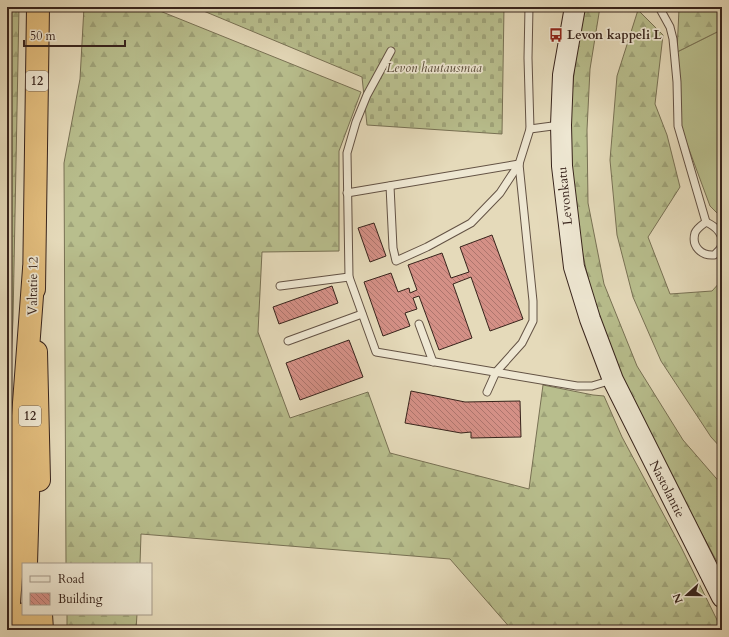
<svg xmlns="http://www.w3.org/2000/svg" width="729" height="637" viewBox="0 0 729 637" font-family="Cardo,serif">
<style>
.grass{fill:#b8be8d;stroke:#787154}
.forest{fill:url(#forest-firs);stroke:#787154}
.cemetery{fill:url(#cemetery-stones);stroke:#787154}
.building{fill:url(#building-back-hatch);stroke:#38241c}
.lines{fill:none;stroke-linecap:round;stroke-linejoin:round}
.service-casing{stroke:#635244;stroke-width:9}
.secondary-casing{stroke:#38241c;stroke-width:22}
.trunk-casing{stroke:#38241c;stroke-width:24}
.motorway-casing{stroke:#38241c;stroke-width:24}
.service{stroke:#eee7d2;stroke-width:7}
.secondary{stroke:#eee7d2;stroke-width:20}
.trunk{stroke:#e2bd7d;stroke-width:22}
.motorway{stroke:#e2bd7d;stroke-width:22}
.labels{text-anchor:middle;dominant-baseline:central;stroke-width:3.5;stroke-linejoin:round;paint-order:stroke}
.shield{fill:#eee7d2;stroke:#6f5e53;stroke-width:1}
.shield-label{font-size:12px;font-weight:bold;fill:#38241c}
.poi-label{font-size:13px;font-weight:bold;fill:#38241c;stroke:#eee7d2;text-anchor:start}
.park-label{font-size:13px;font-style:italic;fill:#584a38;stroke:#eee7d2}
.street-label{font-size:13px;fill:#38241c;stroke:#eee7d2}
</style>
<defs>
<pattern id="forest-firs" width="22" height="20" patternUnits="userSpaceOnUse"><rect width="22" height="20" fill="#b8be8d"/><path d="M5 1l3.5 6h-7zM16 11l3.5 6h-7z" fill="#9fa379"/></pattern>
<pattern id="cemetery-stones" width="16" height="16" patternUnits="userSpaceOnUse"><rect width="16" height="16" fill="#b8be8d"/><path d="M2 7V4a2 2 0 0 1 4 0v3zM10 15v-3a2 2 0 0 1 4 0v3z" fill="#9fa379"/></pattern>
<pattern id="building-back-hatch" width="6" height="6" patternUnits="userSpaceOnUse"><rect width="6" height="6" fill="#d49086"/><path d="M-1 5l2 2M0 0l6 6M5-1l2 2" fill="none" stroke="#ad756d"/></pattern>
</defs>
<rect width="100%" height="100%" fill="#e5daba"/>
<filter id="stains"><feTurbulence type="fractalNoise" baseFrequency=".005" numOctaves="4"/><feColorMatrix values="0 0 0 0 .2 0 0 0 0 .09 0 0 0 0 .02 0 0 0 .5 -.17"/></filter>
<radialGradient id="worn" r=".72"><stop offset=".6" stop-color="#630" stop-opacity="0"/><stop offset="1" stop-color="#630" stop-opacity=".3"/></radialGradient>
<polygon class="grass" points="717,32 722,32 722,218 710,206 680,125 677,52"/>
<g class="forest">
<polygon points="7,7 19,7 13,319 7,449"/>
<polygon points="84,7 150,7 361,92 339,151 339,251 262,252 258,332 290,418 368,392 390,453 529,489 543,385 593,395 604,396 622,437 681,547 722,630 512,630 450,559 141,534 140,564 66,564 64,163 80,79"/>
<polygon points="585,7 600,7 590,69 587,130 588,203 604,284 637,366 683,440 722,485 722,571 653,443 621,376 591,292 574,213 569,129 576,50"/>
<polygon points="677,7 722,7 722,32 717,32 677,52 679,9"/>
<polygon points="638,10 663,35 655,104 667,135 680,187 648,237 670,294 712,291 722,280 722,449 711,437 661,361 633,297 617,235 610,160 617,76"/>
<polygon points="67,614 137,614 136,630 67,630"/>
</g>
<polygon class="cemetery" points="194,7 504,7 502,134 367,125 362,77"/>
<g class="building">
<polygon points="374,223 386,256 370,262 358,228"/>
<polygon points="492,235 523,319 490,331 471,277 453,284 472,338 439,350 419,296 413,298 417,309 405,313 410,326 383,336 364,282 391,273 398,292 409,288 410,293 417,290 408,265 442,253 451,278 469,272 460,247"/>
<polygon points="332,286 338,303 279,324 273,307"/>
<polygon points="349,340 363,377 300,400 286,363"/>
<polygon points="411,391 465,402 520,401 521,437 471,438 471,432 461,433 405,423"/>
</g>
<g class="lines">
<defs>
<g id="service">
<polyline points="659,7 670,27 673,39 677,82 678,126 706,222"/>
<polyline points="391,51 367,95 356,122 347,153 349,277 376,352 577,386 592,386 612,380"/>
<polyline points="530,129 560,125"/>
<polyline points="390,186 393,248 396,261 427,247 471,223 500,193 519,164"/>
<polyline points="347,193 519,164"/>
<path d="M 706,222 C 715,226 726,235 721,247 C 720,250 716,253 714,255 C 702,256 691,247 695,233 C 697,228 702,225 706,222 Z"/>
<polyline points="280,286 349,277"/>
<polyline points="419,324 433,362"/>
<polyline points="288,341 362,314"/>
<polyline points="487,392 496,372 522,343 533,321 533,301 519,164 530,129 528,58 529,7"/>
</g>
<polyline id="secondary" points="575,7 563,75 561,125 562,166 574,267 590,319 613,380 722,597"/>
<g id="trunk">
<polyline points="34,289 38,7"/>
<polyline points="36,352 39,480"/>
<polyline points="26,564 29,463"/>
<polyline points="41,614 42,630"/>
<polyline points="25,630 25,614"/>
</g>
<polyline id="motorway" points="7,630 34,269"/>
</defs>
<use href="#service" class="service-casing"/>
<use href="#secondary" class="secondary-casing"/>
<use href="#trunk" class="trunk-casing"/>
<use href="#motorway" class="motorway-casing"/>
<use href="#service" class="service"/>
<use href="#secondary" class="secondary"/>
<use href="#trunk" class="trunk"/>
<use href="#motorway" class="motorway"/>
</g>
<defs>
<symbol id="bus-bare" viewBox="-9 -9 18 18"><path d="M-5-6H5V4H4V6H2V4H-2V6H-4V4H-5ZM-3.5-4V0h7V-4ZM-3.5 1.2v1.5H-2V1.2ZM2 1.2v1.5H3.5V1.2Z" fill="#8f2418" stroke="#eee7d2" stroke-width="2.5" paint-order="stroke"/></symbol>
</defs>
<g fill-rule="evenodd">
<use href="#bus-bare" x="546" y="25" width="20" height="20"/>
</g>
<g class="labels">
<g class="shield">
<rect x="26" y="71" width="22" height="20" rx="3"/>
<rect x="19" y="406" width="22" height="20" rx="3"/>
</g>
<g class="shield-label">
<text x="37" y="81">12</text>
<text x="30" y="416">12</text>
</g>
<g class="poi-label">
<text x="567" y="35">Levon kappeli L</text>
</g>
<g class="park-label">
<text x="434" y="68">Levon hautausmaa</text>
</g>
<g class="street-label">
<text transform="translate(565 196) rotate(-96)">Levonkatu</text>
<text transform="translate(33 286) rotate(-89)">Valtatie 12</text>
<text transform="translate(667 489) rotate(63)">Nastolantie</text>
</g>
</g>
<rect width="729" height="637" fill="none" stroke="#e5daba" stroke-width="24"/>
<rect x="8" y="8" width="713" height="621" fill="none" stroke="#38241c" stroke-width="2"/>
<rect x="12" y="12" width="705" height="613" fill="none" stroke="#38241c"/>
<rect x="22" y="563" width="130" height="52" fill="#eee7d2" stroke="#a59989"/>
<rect x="30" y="576" width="20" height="6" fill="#eee7d2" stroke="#a59989"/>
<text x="58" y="583" font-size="12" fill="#38241c">Road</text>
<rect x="30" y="593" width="20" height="12" fill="url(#building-back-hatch)" stroke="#a59989"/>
<text x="58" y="603" font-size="12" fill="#38241c">Building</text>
<g transform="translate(687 595) rotate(249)" stroke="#eee7d2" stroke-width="3" paint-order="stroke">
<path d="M0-3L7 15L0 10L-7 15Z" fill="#38241c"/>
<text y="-6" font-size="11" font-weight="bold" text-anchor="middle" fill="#38241c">N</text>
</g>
<path d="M24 40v6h101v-6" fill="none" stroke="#38241c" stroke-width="2"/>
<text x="30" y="40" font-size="12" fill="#38241c" stroke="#eee7d2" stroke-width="3" paint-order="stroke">50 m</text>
<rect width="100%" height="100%" filter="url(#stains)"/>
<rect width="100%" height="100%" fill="url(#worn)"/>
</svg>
